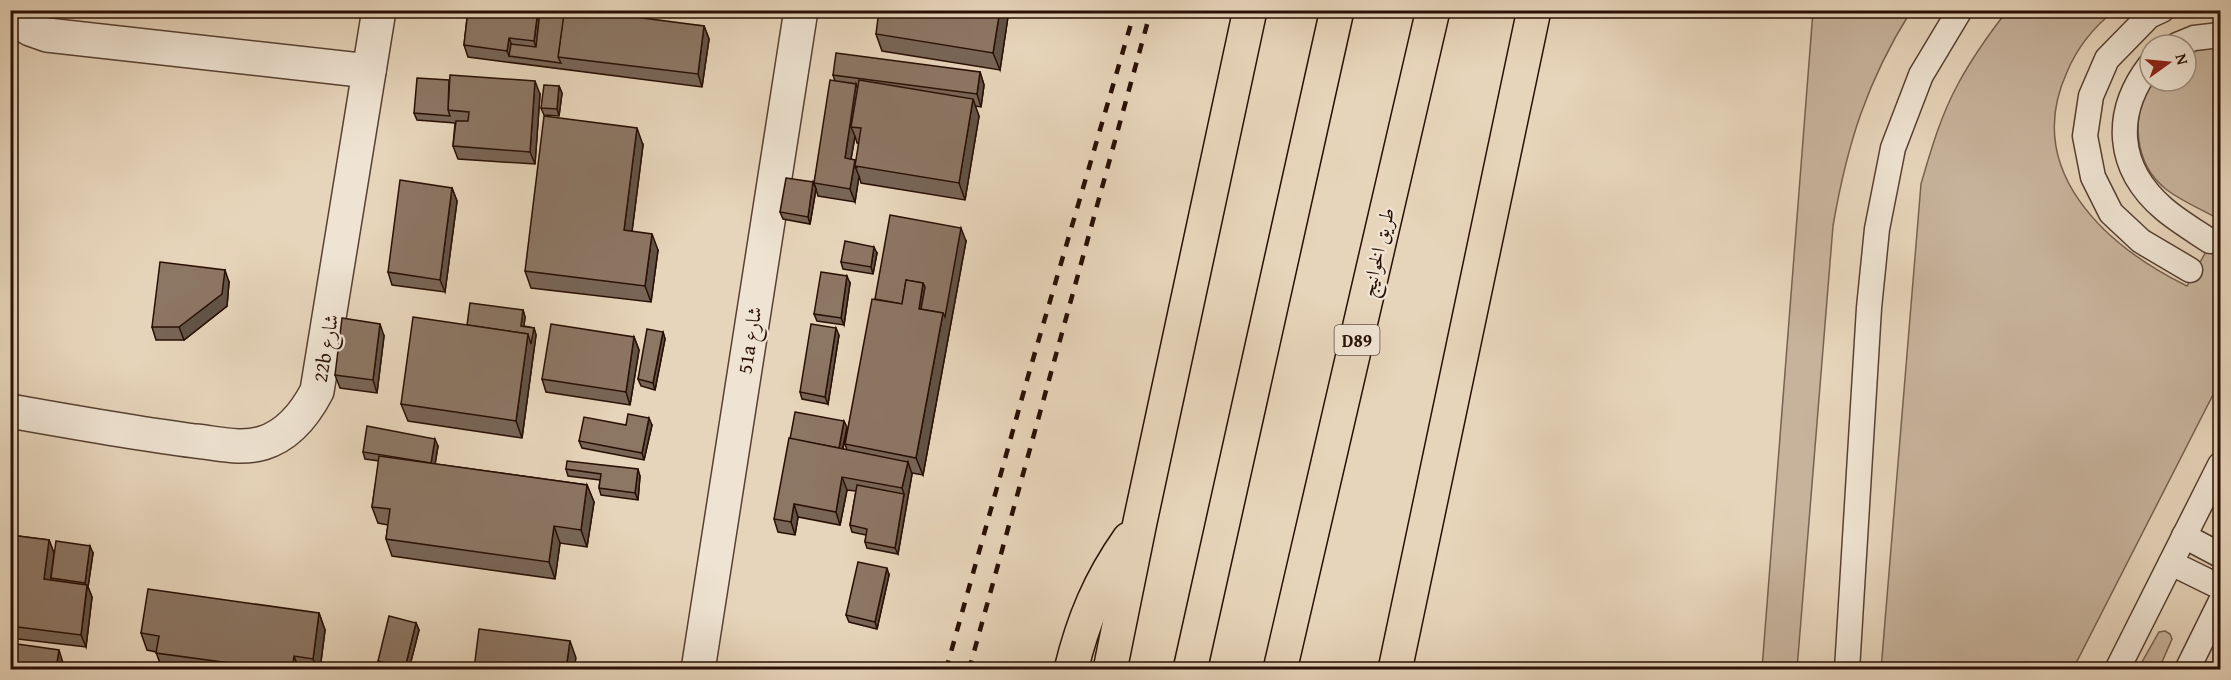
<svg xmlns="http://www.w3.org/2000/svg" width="2231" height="680" viewBox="0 0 2231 680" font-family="'Gentium Book Plus',Amiri,serif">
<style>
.green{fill:#c7b39c;stroke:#786150;stroke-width:1.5}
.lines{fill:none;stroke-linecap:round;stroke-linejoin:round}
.service-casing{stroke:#584032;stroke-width:27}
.minor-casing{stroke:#584032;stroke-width:36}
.primary-casing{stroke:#290f05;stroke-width:36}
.trunk-casing{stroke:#290f05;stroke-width:36}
.service{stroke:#efe4d3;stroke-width:24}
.minor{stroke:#efe4d3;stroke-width:33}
.primary{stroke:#e7d5bb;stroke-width:33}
.trunk{stroke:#e7d5bb;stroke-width:33}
.rail{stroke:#290f05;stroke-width:4.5;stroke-dasharray:10 10;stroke-linecap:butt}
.wall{fill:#786556;stroke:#290f05;stroke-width:1.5;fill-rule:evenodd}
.shaded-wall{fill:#625346;stroke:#290f05;stroke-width:1.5}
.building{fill:#8c7664;stroke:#290f05;stroke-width:1.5}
.labels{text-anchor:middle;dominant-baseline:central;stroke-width:4.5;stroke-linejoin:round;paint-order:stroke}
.shield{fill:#efe4d3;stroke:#644f43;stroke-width:1.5}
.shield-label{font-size:18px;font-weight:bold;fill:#290f05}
.street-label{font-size:20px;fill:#290f05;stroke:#efe4d3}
</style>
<rect width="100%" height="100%" fill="#e7d5bb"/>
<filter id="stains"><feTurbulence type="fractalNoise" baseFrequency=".00333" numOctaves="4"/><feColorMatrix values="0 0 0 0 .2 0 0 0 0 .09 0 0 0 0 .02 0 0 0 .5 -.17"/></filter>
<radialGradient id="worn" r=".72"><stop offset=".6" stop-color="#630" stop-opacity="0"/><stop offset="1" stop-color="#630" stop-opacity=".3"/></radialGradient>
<g class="green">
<path d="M 1813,11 L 1911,11 C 1867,81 1847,144 1833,226 L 1797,669 L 1762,669 Z"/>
<path d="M 2007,11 L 2114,11 C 2094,27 2077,48 2067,72 C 2022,171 2106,246 2187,286 L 2220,226 L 2220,381 L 2073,669 L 1881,670 L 1921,184 C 1931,150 1941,115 1958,84 C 1972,58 1989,34 2007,11 Z"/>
<path d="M 2208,47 L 2220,47 L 2220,220 C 2203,210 2183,202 2167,190 C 2133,164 2130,114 2153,81 L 2186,81 L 2186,54 Z"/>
<polygon points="2165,631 2170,634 2172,639 2159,669 2138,669 2159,632"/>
</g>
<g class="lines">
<defs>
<g id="service">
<polyline points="2162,10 2149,16 2107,59 2091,96 2085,136 2093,177 2111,213 2141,241 2190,270"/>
<polyline points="2177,45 2194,38 2220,35"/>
<path d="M 2150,65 C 2113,113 2116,168 2164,209 C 2178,221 2195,231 2210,241"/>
<polyline points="2184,536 2220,555"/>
<polyline points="2171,563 2220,587"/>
<polyline points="1847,670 1869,308 1877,229 1893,148 1921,75 1960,10"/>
<polyline points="2117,670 2220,465"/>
<polyline points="2187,670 2220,603"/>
</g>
<g id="minor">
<polyline points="10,16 30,29 47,35 369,71"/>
<path d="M 10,411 C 72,422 133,433 195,441 C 217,443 241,450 263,443 C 289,435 305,414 317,391 L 379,10"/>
<polyline points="698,670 801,10"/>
</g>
<g id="primary">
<path d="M 1071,670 C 1083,620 1100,580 1129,539"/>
<polyline points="1110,670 1140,522 1250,10"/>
<polyline points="1395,670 1534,10"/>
</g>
<g id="trunk">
<polyline points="1190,670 1337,10"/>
<polyline points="1280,670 1433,10"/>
</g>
</defs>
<use href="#service" class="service-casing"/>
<use href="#minor" class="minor-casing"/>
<use href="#primary" class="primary-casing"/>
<use href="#trunk" class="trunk-casing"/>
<use href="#service" class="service"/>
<use href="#minor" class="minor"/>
<use href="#primary" class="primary"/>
<use href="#trunk" class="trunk"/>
<g class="rail">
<polyline points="946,670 1029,373 1135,10"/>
<polyline points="969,670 1151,10"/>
</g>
</g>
<g class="wall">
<polygon points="227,10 259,10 259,14"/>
<polygon points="468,10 544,10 564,14 704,26 709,39 702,87 468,57 464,45"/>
<polygon points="1009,10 1000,70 882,51 876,34"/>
<path d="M 980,72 L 984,85 L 981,107 L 975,106 L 979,116 L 965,200 L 861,183 L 859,176 L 855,202 L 818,196 L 814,183 L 835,81 L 833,75 ZM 855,136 L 857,143 L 859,144 L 856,163 L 855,160 L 851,159 Z"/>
<polygon points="559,86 562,93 559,116 544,115 541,108"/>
<polygon points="540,94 535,164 458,159 453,146 455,123 417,120 414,113"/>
<polygon points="643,145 632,231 658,250 651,302 531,288 525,271"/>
<polygon points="813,182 816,189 810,224 783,219 780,212"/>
<polygon points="452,188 457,201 445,292 392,285 388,272"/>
<polygon points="966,241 923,475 912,473 912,474 898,554 867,548 865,542 866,535 852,532 850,525 856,491 847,490 840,525 798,517 795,535 778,532 774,519 847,427 843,449 847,450 845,444 875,299"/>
<polygon points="877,253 873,274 843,269 841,262"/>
<polygon points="229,282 227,306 184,340 156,340 152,327"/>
<polygon points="850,283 844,325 817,321 814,314"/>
<polygon points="523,310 525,317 524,326 534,328 536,335 522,438 408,421 401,404 467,325"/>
<polygon points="663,332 665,339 655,390 641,386 638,379"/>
<polygon points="839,335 828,404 802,399 800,392"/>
<polygon points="384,336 377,393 340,388 335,375"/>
<polygon points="634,337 639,350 630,405 546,392 542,379"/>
<polygon points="626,425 652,425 644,460 582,448 579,441"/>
<polygon points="438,446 435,464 587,485 594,502 587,547 560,543 555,579 392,556 386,539 388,525 378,523 372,507 379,461 365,459 363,452"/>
<polygon points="566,469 640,476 638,500 601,495 599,488 600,480 568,476"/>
<polygon points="10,535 49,540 54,553 50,580 52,580 51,578 93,553 88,587 92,597 86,647 10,638"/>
<polygon points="889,575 877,629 849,622 846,615"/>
<polygon points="319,613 325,630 320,669 162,669 156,652 147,650 141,633"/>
<polygon points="416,623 419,630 409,669 386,669 380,668 378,661"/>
</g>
<g class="shaded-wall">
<polygon points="538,10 544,10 538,54 534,41"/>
<polygon points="1000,10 1009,10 1000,70 993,53"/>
<polygon points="704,26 709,39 702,87 698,74"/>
<polygon points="509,38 514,51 509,56 507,51"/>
<polygon points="980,72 984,85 981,107 977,94"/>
<polygon points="535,81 540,94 535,164 530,152"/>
<polygon points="856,84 861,97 851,127 855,136 849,170 845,158"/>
<polygon points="559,86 562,93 559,116 557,109"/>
<polygon points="973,99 979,116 965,200 959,183"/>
<polygon points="637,128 643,145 630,247 624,230"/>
<polygon points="855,160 857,167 855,166 859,176 855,202 850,189"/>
<polygon points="813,182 816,189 810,224 808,217"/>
<polygon points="452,188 457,201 445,292 440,280"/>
<polygon points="961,228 966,241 923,475 916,458 943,313"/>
<polygon points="652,234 658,250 651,302 645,286"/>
<polygon points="874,247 877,253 873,274 871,267"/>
<polygon points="225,270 229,282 227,306 184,340 179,327"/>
<polygon points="847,276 850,283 844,325 841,318"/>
<polygon points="923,283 930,300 927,314 919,309"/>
<polygon points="523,310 525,317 523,333 521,326"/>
<polygon points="380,324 384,336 377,393 373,380"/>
<polygon points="534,328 536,335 522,438 516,421 528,334"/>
<polygon points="836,328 839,335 828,404 825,397"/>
<polygon points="663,332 665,339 655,390 653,383"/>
<polygon points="634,337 639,350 630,405 626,392"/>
<polygon points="649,418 652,425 644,460 642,453"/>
<polygon points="844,421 847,427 841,456 839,449"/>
<polygon points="435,439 438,446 434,471 431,464"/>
<polygon points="908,462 912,474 898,554 895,548 904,494 902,488"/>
<polygon points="638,469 640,476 638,500 635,493"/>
<polygon points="842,477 847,490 840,525 836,512"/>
<polygon points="587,485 594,502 587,547 581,530"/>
<polygon points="794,504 798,517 795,535 791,522"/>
<polygon points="554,526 560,543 555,579 549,562"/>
<polygon points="49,540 54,553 49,592 44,579"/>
<polygon points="90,546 93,553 88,587 92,597 86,647 81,635 87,588 85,583"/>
<polygon points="887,568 889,575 877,629 875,622"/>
<polygon points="319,613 325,630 320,669 317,669 313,659"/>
<polygon points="416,623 419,630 409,669 406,669 405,668"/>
<polygon points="570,641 576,658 574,669 566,669"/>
<polygon points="59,650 63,663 62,669 56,669"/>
<polygon points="294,656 299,669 292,669"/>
</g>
<g class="building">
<polygon points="468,10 538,10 534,41 509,38 507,51 464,45"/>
<polygon points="564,10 581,10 704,26 698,74 558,57"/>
<polygon points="879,10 1000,10 993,53 876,34"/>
<polygon points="540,11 564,14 558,57 561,63 509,56 511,44 536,47"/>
<polygon points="836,53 980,72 977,94 833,75"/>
<polygon points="450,75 535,81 530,152 453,146 456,121 468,121 469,112 448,110"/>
<polygon points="417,78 449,80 448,110 450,116 414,113"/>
<polygon points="830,80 856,84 845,158 855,160 850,189 814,183"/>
<polygon points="859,80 973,99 959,183 855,166 861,128 851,127"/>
<polygon points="544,85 559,86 557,109 541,108"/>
<polygon points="544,116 637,128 624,230 652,234 645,286 525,271"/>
<polygon points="786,178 813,182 808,217 780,212"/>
<polygon points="400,180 452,188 440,280 388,272"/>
<polygon points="890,215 961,228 945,317 943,313 921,309 925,287 923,283 906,280 902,304 875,299"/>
<polygon points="845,241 874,247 871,267 841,262"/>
<polygon points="160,262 225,270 222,294 179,327 152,327"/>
<polygon points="821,272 847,276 841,318 814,314"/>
<polygon points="906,280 923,283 919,309 943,313 916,458 845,444 872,299 902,304"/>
<polygon points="470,303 523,310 521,326 534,328 531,344 528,334 467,325"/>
<polygon points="413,317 528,334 516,421 401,404"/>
<polygon points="342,318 380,324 373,380 335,375"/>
<polygon points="551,324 634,337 626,392 542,379"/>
<polygon points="811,324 836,328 825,397 800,392"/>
<polygon points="647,329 663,332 653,383 638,379"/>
<polygon points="795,412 844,421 839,448 790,439"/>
<polygon points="628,414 649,418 642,453 579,441 584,417 626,425"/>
<polygon points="367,426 435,439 431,463 363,452"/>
<polygon points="789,438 908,462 902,488 842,477 836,512 794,504 791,522 774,519"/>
<polygon points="379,456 587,485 581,530 554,526 549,562 386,539 390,509 372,507"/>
<polygon points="567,461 638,469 635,493 599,488 601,474 566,469"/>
<polygon points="857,485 904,494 895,548 865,542 867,529 850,525"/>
<polygon points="10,535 49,540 44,579 87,585 81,635 10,626"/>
<polygon points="56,541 90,546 85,583 51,578"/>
<polygon points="858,562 887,568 875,622 846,615"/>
<polygon points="148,589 319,613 313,659 294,656 292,669 275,669 156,653 159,636 141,633"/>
<polygon points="389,616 416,623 405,668 378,661"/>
<polygon points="479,629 570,641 566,669 474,669"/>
<polygon points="10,643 59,650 56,669 10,669"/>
</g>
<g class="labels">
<rect class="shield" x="1334.5" y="325" width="45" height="30" rx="4.5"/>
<g class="shield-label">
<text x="1357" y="340">D89</text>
</g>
<g class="street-label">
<text transform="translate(1377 252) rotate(-77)">طريق الخوانيج</text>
<text transform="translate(749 340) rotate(-81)">51a شارع</text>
<text transform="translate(325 348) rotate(-80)">22b شارع</text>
</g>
</g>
<rect width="2231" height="680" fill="none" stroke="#e7d5bb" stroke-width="36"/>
<rect x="12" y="12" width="2207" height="656" fill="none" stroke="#290f05" stroke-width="3"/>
<rect x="18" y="18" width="2195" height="644" fill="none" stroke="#290f05" stroke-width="1.5"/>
<g transform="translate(2168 63) rotate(75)"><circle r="28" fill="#efe4d3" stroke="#a08f81" stroke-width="1.5"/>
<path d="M0-4.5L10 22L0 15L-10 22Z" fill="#8f2418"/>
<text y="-9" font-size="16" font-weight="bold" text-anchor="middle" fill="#290f05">N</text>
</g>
<rect width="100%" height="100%" filter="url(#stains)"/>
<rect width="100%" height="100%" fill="url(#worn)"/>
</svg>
